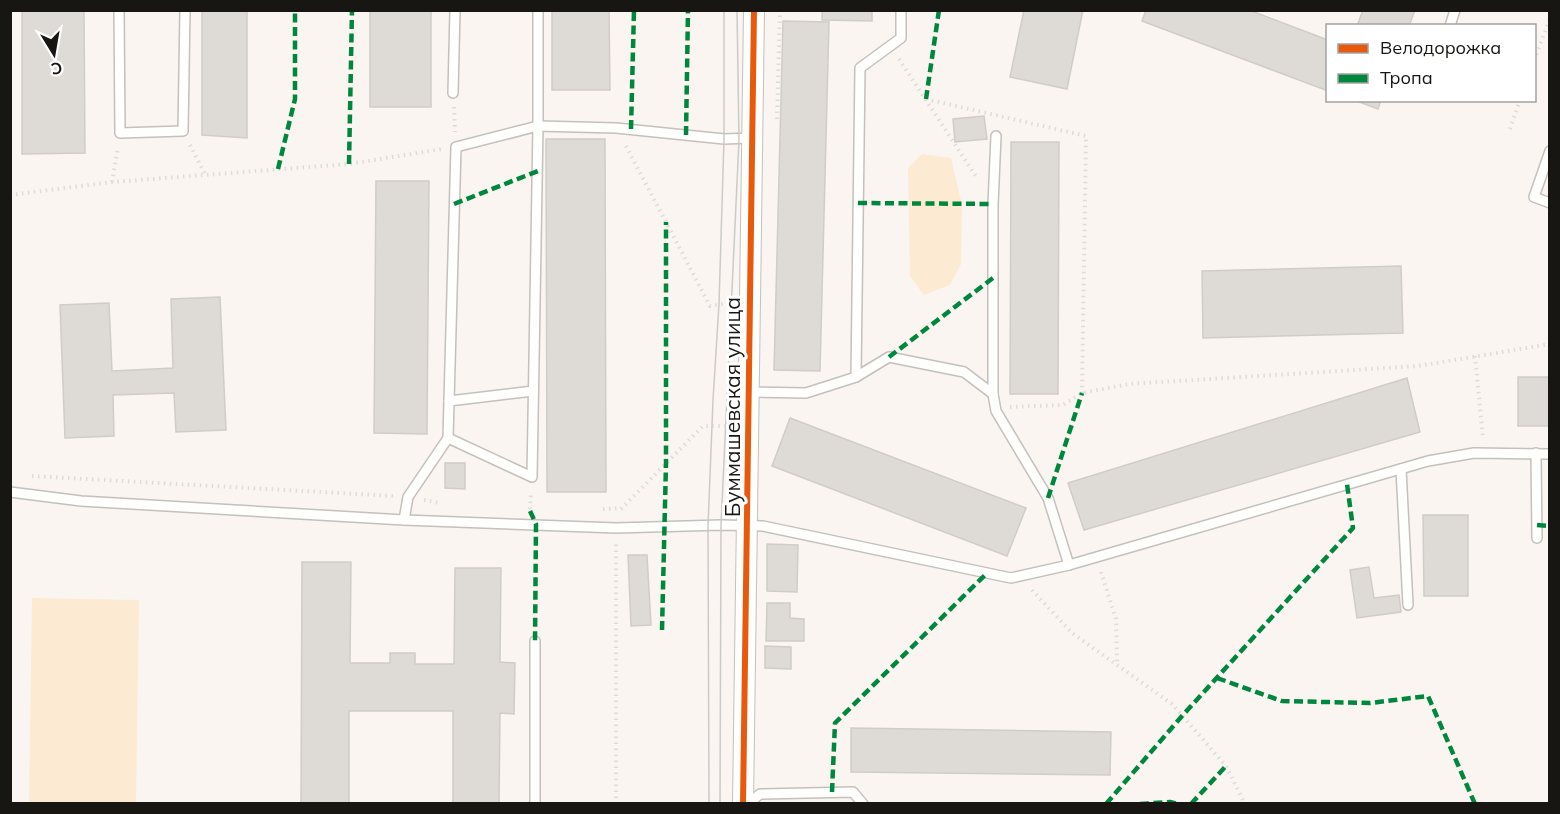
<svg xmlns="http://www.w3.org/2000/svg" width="1560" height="814" viewBox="0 0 1560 814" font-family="Mulish,sans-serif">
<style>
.green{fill:#fcead3}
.building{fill:#dedbd7;stroke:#d0ccc8;stroke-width:1.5}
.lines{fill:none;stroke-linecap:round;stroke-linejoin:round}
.service-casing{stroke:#c4c0bc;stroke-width:12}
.minor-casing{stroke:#c4c0bc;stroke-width:22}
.path{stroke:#dcdcda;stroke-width:4;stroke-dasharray:1.5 4.5;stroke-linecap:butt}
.service{stroke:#fefefd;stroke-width:9}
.minor{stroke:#fefefd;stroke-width:20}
.tram{stroke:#cbcac8;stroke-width:1.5}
.quiet{stroke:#00873e;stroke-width:4.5;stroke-dasharray:9 4.5;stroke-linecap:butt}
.cycleway-casing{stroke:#fff;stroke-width:10}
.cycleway{stroke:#e8590c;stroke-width:6}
.labels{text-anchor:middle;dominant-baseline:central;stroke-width:6;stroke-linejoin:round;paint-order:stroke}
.street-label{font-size:21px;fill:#181612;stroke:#fff}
</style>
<rect width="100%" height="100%" fill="#faf5f0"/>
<g class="green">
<polygon points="922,154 951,158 962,205 961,264 950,285 924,295 910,276 908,168"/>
<polygon points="32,598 139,600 136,803 29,803"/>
</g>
<g class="building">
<polygon points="22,10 84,10 85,153 22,154"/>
<polygon points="202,10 247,10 247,138 202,135"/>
<rect x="370" y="10" width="61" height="97"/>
<polygon points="552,10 609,10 610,90 552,90"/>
<polygon points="822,10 872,10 872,21 822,20"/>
<polygon points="1024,10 1083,10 1067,89 1010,77"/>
<polygon points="1146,10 1249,10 1328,40 1328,91 1142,21"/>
<polygon points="1363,10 1415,10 1409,26 1357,26"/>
<polygon points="783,21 829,22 820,371 774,370"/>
<polygon points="1354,100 1381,100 1378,109"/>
<polygon points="984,116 987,139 955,142 953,119"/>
<polygon points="546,139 605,139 606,492 547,492"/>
<polygon points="1011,142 1059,142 1058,394 1010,394"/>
<polygon points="376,181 429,181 427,434 374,433"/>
<polygon points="1401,266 1403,333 1203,338 1202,271"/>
<polygon points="220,297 226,430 176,432 174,393 113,395 114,436 65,438 60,305 109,303 112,371 173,368 171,299"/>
<rect x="1518" y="377" width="32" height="49"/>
<polygon points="1407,378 1420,432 1084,530 1068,483"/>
<polygon points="790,418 1026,508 1007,556 772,466"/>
<polygon points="445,463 465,463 465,489 445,488"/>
<polygon points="1423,515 1468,515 1468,596 1424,596"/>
<polygon points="767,544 798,545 797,592 767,591"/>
<polygon points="628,555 647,555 651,625 631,626"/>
<polygon points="302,562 351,562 350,663 390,663 390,653 415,653 415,664 454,664 455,568 501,568 500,662 515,663 514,714 500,713 499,804 453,804 453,711 349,711 349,804 301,804"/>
<polygon points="1369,567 1374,598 1399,595 1401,612 1357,618 1350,570"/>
<polygon points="767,603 790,603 790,618 804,619 804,641 766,641"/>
<polygon points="765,646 791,647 791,669 765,668"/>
<polygon points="851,728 1111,732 1110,775 851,772"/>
</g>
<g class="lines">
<defs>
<g id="service">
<polyline points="119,10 120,133 183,131 185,10"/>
<polyline points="1450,26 1455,10"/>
<polyline points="453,93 455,10"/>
<polyline points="1550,151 1534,197 1550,203"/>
<polyline points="856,377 889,357 964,372 993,394 993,204 996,136"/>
<polyline points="748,392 806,393 856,377 860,68 901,38 901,10"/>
<polyline points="993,394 996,411 1048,498 1069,565"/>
<polyline points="449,401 533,391"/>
<polyline points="448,438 532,477 538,126 538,10"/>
<polyline points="1536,453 1537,538"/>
<polyline points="1401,469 1408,605"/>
<polyline points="10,492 81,501 404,520 616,528 721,525 763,526 1011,578 1069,565 1428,461 1474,453 1550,454"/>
<polyline points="404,520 408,497 448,438 456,147 538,126 616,128 724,139 752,138"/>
<polyline points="535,804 535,641"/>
<polyline points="748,804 760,794 853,792 863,804"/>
</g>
<polyline id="minor" points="743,804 754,10"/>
</defs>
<use href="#service" class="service-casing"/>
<use href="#minor" class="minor-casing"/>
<g class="path">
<polyline points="899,59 977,178"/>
<polyline points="1534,60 1550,19"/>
<polyline points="926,99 1086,136 1082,393"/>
<polyline points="454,107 455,132"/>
<polyline points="777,119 780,10"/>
<polyline points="1510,129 1520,100"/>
<polyline points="190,145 205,174"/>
<polyline points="626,146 710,306 728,303"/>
<polyline points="112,182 118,147"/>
<polyline points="10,195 112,182 349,164 442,149"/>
<polyline points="1475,356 1483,439"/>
<polyline points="1010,407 1063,405 1082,393 1129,384 1418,366 1550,344"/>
<polyline points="32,476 393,496"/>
<polyline points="424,500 440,503"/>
<polyline points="530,509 531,493"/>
<polyline points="603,509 621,508"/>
<polyline points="621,509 703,426 728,426"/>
<polyline points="1101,572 1116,619 1117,665"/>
<polyline points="1032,590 1072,633 1172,704 1226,766 1245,804"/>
<polyline points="616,804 616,543"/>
</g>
<use href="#service" class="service"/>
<use href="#minor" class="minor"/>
<g class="tram">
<polyline points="709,804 708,526 713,400 719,304 724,139 724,10"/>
<polyline points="720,804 721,525 739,140 737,10"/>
</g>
<g class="quiet">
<polyline points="926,99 939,10"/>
<polyline points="631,129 634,10"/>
<polyline points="686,135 688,10"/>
<polyline points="349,164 352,10"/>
<polyline points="278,169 295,99 295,10"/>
<polyline points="858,203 993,204"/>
<polyline points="454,204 538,171"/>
<polyline points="889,357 993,278"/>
<polyline points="1048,498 1082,393"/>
<polyline points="530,511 536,524 535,641"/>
<polyline points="1537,525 1550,526"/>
<polyline points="662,630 666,463 666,222"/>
<polyline points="1217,678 1282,701 1370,703 1428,696 1475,804"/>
<polyline points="832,792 835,723 987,573"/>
<polyline points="1106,804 1182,716 1353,528 1347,484"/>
<polyline points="1140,804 1170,802 1178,804"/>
<polyline points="1191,804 1226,766"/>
</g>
<defs>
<polyline id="cycleway" points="743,804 754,10"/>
</defs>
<use href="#cycleway" class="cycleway-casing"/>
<use href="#cycleway" class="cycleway"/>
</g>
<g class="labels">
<g class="street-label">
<text transform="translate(732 407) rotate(-90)">Буммашевская улица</text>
</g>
</g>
<rect width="1560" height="814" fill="none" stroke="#181612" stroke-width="24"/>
<rect x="1326" y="24" width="210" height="78" fill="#ffffff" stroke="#a3a2a0" stroke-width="1.5"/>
<rect x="1338" y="44" width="30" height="9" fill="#e8590c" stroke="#a3a2a0" stroke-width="1.5"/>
<text x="1380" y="54" font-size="18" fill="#181612">Велодорожка</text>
<rect x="1338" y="74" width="30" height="9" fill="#00873e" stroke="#a3a2a0" stroke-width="1.5"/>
<text x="1380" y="84" font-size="18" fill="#181612">Тропа</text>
<g transform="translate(54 54) rotate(169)" stroke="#ffffff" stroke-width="4.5" paint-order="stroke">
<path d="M0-4.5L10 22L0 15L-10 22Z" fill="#181612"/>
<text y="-9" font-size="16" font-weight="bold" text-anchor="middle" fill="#181612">С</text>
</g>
</svg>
